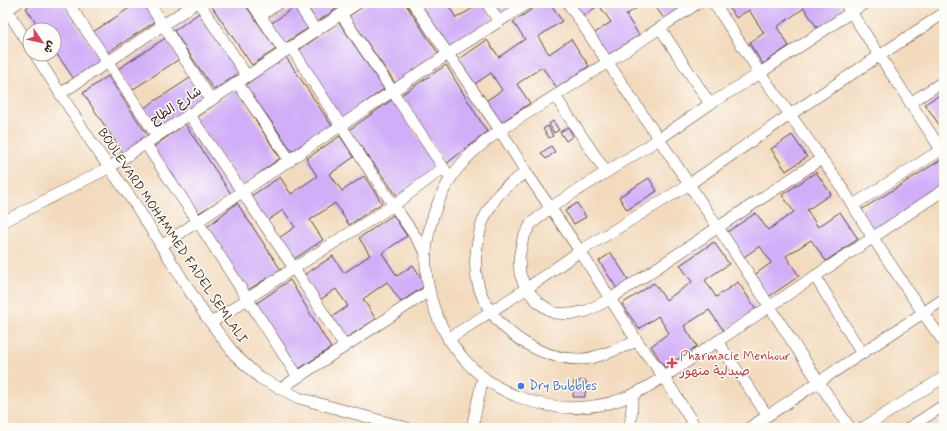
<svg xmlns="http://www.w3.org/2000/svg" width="947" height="431" viewBox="0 0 947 431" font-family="Mynerve,'Playpen Sans Arabic',sans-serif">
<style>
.building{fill:#d1aff8}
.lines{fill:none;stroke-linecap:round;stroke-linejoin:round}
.minor-casing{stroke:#574436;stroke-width:12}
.minor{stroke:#fff;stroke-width:11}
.health-dot{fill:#e0444e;stroke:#fdfcf7;stroke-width:1.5}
.shop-dot{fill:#3f7fe0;stroke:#fdfcf7;stroke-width:1.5}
.labels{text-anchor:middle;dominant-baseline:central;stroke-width:3;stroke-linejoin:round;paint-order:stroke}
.street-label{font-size:13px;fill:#3b2a1e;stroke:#fdfcf7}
.health-label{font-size:13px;fill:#be3a42;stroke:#fdfcf7;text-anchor:start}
.shop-label{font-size:13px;fill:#366cbe;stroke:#fdfcf7;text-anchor:start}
</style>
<rect width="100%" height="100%" fill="#fdfcf7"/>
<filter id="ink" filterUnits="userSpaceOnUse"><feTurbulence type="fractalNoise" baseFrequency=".025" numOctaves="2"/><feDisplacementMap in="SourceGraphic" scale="8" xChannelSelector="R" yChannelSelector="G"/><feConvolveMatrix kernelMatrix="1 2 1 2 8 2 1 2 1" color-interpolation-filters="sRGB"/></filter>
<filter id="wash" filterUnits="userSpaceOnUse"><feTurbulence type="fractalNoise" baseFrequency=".012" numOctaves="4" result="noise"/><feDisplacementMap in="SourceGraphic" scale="16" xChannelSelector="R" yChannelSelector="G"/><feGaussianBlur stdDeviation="0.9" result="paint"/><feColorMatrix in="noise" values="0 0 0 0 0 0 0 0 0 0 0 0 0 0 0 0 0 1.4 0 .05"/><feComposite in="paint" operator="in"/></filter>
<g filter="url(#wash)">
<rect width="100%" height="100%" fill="#f3dabd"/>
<g id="blocks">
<g class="building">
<polygon points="33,3 62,3 101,61 74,79 54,50 54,30 41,30 26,8"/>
<polygon points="137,3 144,3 156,21 107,53 93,32"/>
<polygon points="218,3 244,3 276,49 252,65 212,7"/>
<polygon points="305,3 345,3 317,22"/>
<polygon points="368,3 405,3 439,55 397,86 349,16"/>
<polygon points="419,3 447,3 456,18 482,3 493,20 447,49"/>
<polygon points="492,3 519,3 500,16"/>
<polygon points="541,3 550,3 562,21 538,37 549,54 571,39 589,66 557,88 542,67 517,84 530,103 498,125 483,103 502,90 491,73 472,86 455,62 487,40 499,57 525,39 513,22"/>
<polygon points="570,3 644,3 626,15 639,35 606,57 592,35 611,22 599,5 580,18"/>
<polygon points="653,3 690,3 665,20"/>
<polygon points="726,3 839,3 844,11 818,29 804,8 777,27 789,46 763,64 749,43 764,33 749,10 736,18"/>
<polygon points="296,6 310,27 282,45 269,25"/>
<polygon points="199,13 239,73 214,90 174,31"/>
<polygon points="339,22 384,89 340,121 296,52"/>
<polygon points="167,37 181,58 132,90 118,69"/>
<polygon points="286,57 332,126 292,151 245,85"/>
<polygon points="446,65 487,132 446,164 401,95"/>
<polygon points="108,76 148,136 123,153 83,93"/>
<polygon points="193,76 206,97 158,129 144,108"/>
<polygon points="236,90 280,158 242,186 195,118"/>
<polygon points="944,92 944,127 942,129 925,104"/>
<polygon points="393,99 438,169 398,197 349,130"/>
<polygon points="553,121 559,130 554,133 549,124"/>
<polygon points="185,124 231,194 195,215 152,148"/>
<polygon points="548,126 553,136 549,138 543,129"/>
<polygon points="568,127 573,136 566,141 560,132"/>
<polygon points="792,135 807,157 786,171 771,149"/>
<polygon points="340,136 354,157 330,174 342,191 364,176 382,203 349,225 335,203 310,220 323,240 291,261 276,240 295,227 283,210 264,223 248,198 280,177 291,194 317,176 306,159"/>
<polygon points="551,146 555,152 546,159 541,153"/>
<polygon points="942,159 944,162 944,186 874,231 861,210"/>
<polygon points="816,172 831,194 807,210 818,227 840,212 858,239 826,261 811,240 786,256 799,276 767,298 753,276 771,263 760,246 741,259 724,234 756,213 768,230 794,212 782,195"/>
<polygon points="649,178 657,191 627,210 619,197"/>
<polygon points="237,203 281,270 246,291 207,227"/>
<polygon points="577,203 586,217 574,224 565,211"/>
<polygon points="393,215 407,236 382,253 397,276 413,265 426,285 401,302 387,282 363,299 376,319 343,340 329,319 348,306 336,289 317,302 301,277 333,256 344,273 370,255 359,238"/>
<polygon points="714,242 729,264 705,280 716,297 738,282 756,309 724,331 709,310 684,326 697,346 665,368 651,346 669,333 658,316 639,329 622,304 654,283 666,300 692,282 680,265"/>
<polygon points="611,253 630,282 618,290 599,261"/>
<polygon points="290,280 331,348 297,370 254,305"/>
<polygon points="574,381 586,381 585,397 573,397"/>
</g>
</g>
</g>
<g filter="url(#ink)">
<use href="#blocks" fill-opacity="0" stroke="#574436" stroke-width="1"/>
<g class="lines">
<defs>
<g id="minor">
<polyline points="68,3 157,136"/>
<polyline points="149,3 211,100"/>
<polyline points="199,3 247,76"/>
<polyline points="252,3 284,51"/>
<polyline points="298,3 316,31"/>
<polyline points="413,3 500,130 526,172 580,251 637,341 664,377 696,428"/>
<polyline points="487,3 499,22"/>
<path d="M 568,3 C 618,77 667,152 717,226 C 762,293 804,362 850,428"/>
<path d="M 698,3 C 661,27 626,51 589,74 C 570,86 552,98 534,109 C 503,128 468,149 449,181 C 436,203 428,227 426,252 C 425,261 426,269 427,278 C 434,330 467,376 516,396 C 537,404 561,410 583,407 C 600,406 617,402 632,395 C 643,390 653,383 664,377 L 944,190"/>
<polyline points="714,3 760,73 839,183 873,238 923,313 944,342"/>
<polyline points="845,3 944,154"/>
<polyline points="3,4 30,46"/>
<polyline points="7,10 17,3"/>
<polyline points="341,14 447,173"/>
<polyline points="260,16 279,3"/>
<polyline points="660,28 710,104"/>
<polyline points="291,47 366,165 426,252"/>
<polyline points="35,54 92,143 135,204 205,315 235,355 260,378 299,398 407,428"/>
<polyline points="237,82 290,161"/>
<polyline points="60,94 196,3"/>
<polyline points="555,96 606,172"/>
<polyline points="910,103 944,81"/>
<polyline points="189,114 294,268 345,347"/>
<polyline points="145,143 198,222 298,377"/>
<polyline points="821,159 610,299 587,311 572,314 554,313 539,303 526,289 520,274 519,258 523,238 531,224 551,207 659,139 710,104 760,73 865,3"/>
<path d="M 526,172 C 518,178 507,185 500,193 C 494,199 486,214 483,221 C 481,226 480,231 479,236 C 475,252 474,268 478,284 C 490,328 538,360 582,359 C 596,359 623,347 637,341"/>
<polyline points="853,205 941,150"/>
<polyline points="3,222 110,167 358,3"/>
<polyline points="161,246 448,54 528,3"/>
<polyline points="815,276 862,354"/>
<polyline points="211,323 294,268 394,205 443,168"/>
<polyline points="448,339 526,289 580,251 688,185 791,114 944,13"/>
<polyline points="718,342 767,415"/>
<polyline points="280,389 429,291"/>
<polyline points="472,428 483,377"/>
<polyline points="630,428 633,395"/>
<polyline points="749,428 944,299"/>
<polyline points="863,428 944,377"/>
<polyline points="909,428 944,405"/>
</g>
</defs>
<use href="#minor" class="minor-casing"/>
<use href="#minor" class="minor"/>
</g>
</g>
<path class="health-dot" d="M670 357h4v4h4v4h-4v4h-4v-4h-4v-4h4z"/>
<circle class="shop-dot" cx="521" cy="386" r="4"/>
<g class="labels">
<g class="street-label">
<text transform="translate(176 106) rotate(-33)">شارع الطاح</text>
<text transform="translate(172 236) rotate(56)">BOULEVARD MOHAMMED FADEL SEMLALI</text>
</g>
<g class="health-label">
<text x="680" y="356">Pharmacie Menhour<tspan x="680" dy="15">صيدلية منهور</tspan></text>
</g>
<g class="shop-label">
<text x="529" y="386">Dry Bubbles</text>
</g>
</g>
<rect width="947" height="431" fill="none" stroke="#fdfcf7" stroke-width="16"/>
<g transform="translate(42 42) rotate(124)"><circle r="19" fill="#fdfcf7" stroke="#afa8a0"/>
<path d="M0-3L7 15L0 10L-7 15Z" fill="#d1495b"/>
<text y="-6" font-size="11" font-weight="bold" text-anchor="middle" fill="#3b2a1e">ش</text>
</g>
</svg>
